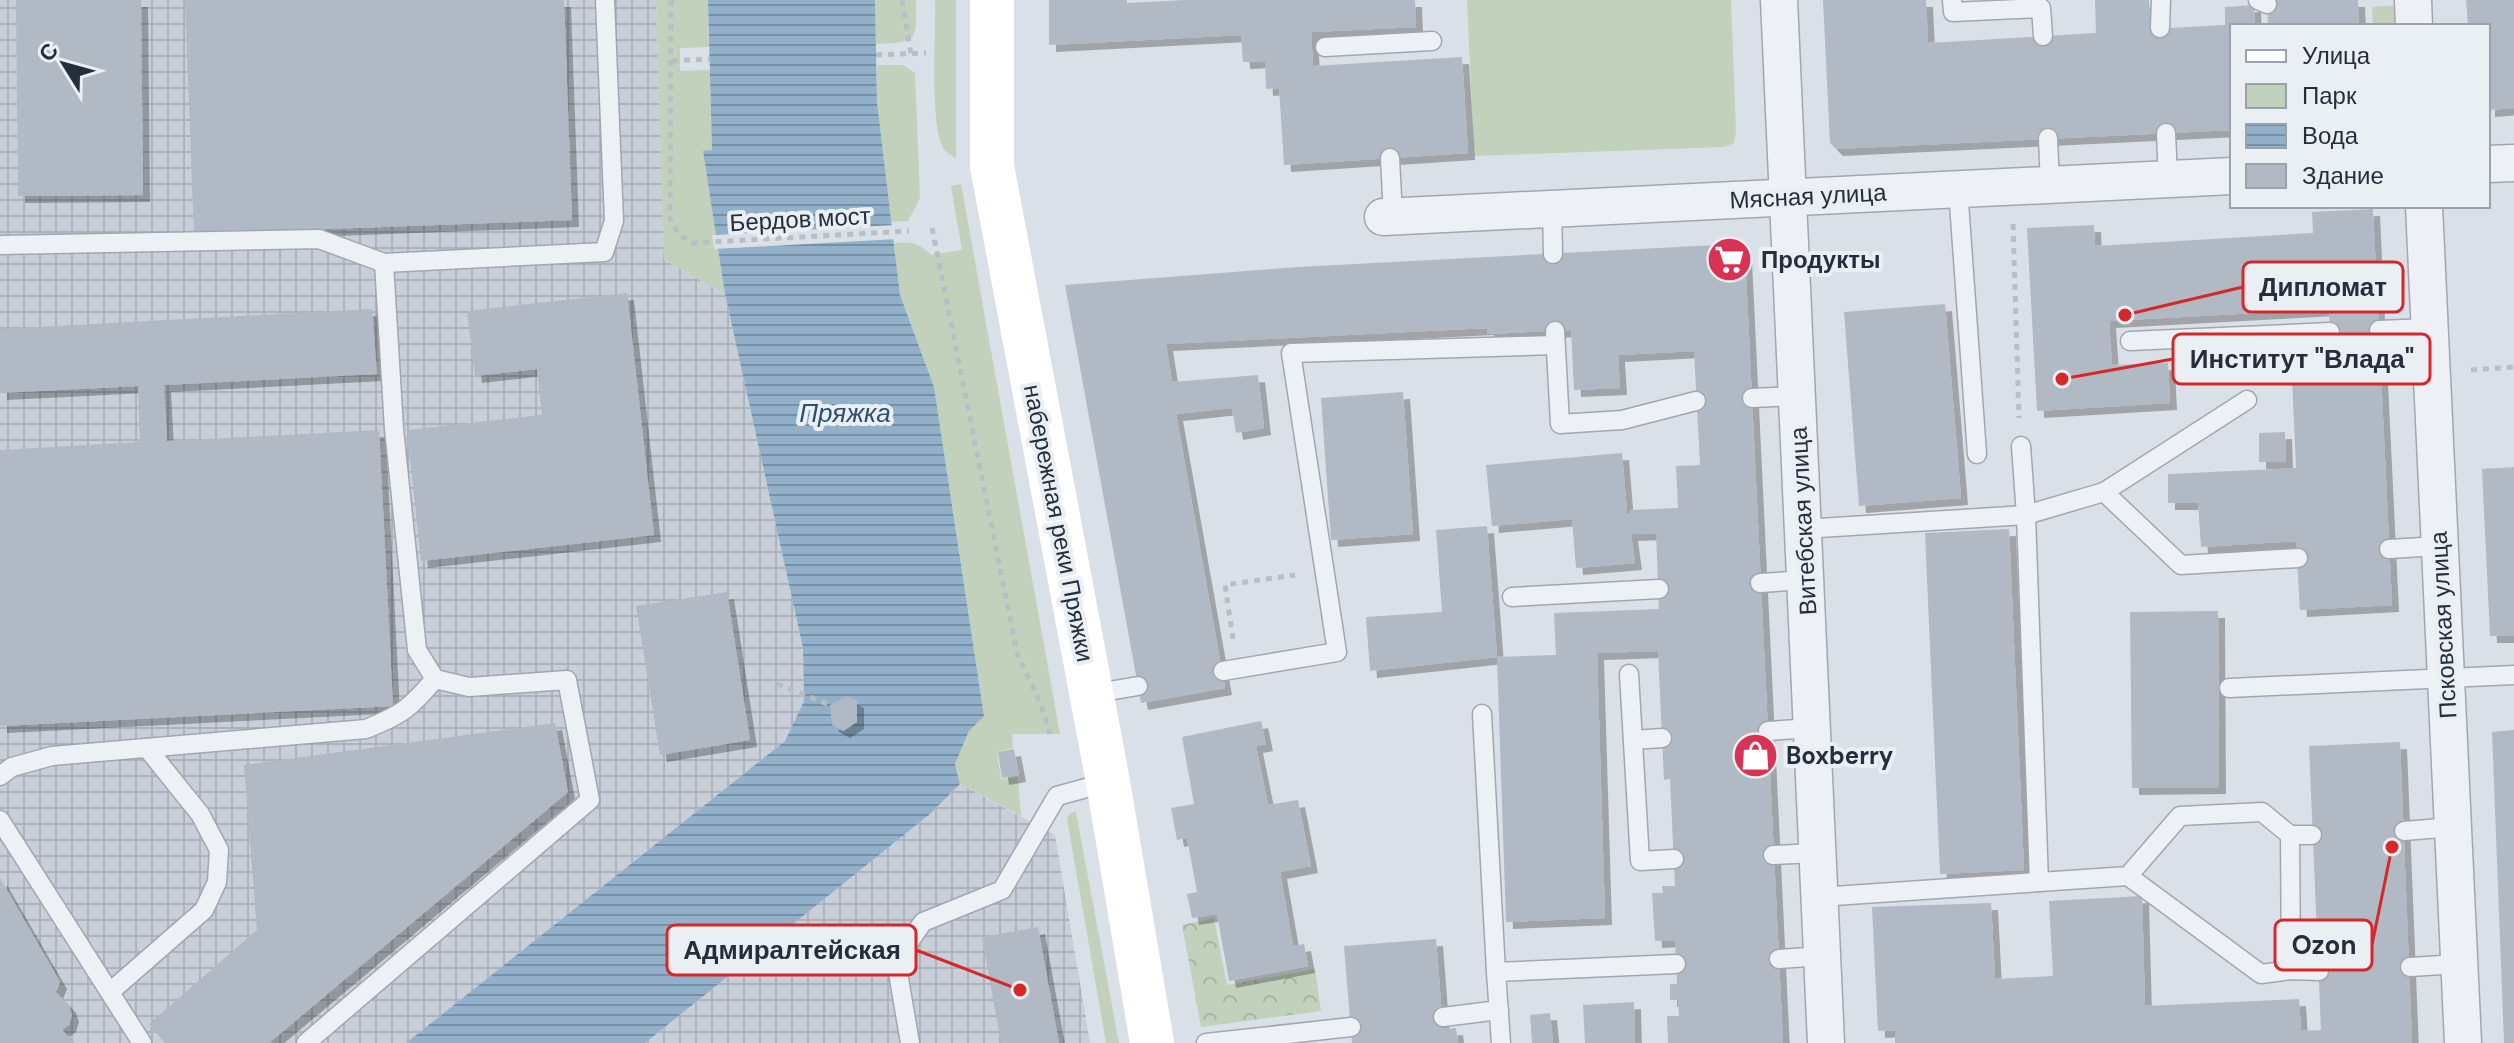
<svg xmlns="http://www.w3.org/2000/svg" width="2514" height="1043" viewBox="0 0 2514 1043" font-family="'DM Sans',sans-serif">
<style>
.industrial{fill:url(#industrial-grid)}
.green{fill:#c2d1bb}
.forest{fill:url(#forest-crowns)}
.water{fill:url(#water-rules)}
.pier{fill:#dae0e7}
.building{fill:#b1b9c4;filter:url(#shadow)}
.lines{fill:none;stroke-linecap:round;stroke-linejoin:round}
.lane-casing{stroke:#a0a7b1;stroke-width:21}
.street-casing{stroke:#a0a7b1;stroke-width:39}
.path{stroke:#b9bec5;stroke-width:5;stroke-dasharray:6 6;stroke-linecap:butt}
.lane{stroke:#edf0f5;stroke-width:18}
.street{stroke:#edf0f5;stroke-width:36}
.secondary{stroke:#fff;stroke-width:44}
.labels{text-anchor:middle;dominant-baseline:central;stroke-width:8;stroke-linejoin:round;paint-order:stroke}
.street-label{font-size:24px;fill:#242e3d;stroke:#eaeff4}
.poi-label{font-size:24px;font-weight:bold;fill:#242e3d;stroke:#eaeff4;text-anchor:start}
.water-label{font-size:26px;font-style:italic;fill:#2b5074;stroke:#eaeff4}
.leader{fill:none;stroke:#d62828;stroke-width:3}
.callout-dot{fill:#d62828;stroke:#eaeff4;stroke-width:3}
.callout{fill:#eaeff4;stroke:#d62828;stroke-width:3}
.callout-label{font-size:26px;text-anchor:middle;font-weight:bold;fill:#242e3d}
</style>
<defs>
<pattern id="industrial-grid" width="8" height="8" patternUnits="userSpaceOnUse" patternTransform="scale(2)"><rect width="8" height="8" fill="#c8cfd9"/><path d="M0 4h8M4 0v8" fill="none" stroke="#acb2bb"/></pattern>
<pattern id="forest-crowns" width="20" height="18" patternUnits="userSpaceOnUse" patternTransform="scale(2)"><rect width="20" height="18" fill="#c2d1bb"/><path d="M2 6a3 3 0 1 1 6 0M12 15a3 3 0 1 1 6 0" fill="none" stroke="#a7b4a2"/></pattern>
<pattern id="water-rules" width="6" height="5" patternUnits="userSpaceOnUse" patternTransform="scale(2)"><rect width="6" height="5" fill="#92b0ca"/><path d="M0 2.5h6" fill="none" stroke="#7790a5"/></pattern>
<filter id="shadow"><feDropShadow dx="7" dy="7" stdDeviation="0" flood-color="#0004"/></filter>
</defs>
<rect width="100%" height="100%" fill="#dae0e7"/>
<g class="industrial">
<polygon points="0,0 656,0 664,260 725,294 803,648 804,701 785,741 406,1043 0,1043"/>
<polygon points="960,784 1055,835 1090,1043 645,1043 930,814"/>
</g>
<g class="green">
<polygon points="656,0 708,0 709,47 680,48 680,71 710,70 712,150 703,152 725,294 664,260"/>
<path d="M 875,0 L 916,0 C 916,41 919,42 876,44 Z"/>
<path d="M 935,0 L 956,0 L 956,158 C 950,155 945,152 942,145 C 930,120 936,32 935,0 Z"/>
<polygon points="1467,0 1731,0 1736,132 1734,143 1724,147 1474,156"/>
<polygon points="2398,5 2399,26 2373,26 2372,7"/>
<polygon points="877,65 903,65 915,73 920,198 908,221 891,222 877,102"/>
<path d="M 961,184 L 1060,734 L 1012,734 L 1013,748 L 997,752 L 1001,779 L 1018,777 L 1021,816 L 960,784 L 955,764 L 969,731 L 984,715 L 934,387 L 900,295 L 894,243 C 910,241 919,243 931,255 L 962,250 L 951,186 Z"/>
<polygon points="1076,812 1119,1043 1106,1043 1067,819 1070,813"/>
</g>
<polygon class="forest" points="1214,918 1227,985 1315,969 1321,1011 1201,1027 1182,925"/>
<polygon class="water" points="708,0 875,0 877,102 900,295 934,387 984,716 969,731 955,764 960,784 930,814 645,1043 406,1043 785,741 804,701 803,648 725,294 703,151 712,150"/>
<polygon class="pier" points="895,225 897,239 714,249 712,235"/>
<g class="building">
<polygon points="16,0 141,0 143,195 18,196"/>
<polygon points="185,0 564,0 572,220 194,234"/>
<polygon points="1049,0 1127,0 1127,3 1185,0 1415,0 1416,27 1311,32 1313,66 1462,57 1468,153 1284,165 1279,88 1266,89 1265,61 1243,62 1241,35 1049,45"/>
<polygon points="1823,0 1926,0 1928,43 2096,33 2095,0 2149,0 2150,29 2225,25 2225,7 2254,5 2255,26 2232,26 2232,130 1836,149 1830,143"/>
<polygon points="2267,0 2358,0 2359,26 2268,26"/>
<polygon points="2466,0 2514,0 2514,108 2488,110 2488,26 2468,26"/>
<polygon points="2373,209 2392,605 2300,610 2296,541 2201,547 2198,503 2168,503 2168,474 2296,468 2291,355 2331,352 2329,309 2109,321 2112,365 2168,363 2170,403 2037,411 2027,228 2094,225 2095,246 2313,233 2312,212"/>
<polygon points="1734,244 1745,254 1783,1043 1668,1043 1667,1016 1679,1016 1678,1000 1670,1000 1670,984 1677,984 1675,940 1655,941 1652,893 1663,893 1662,886 1675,886 1670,779 1664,780 1658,651 1597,653 1605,918 1506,922 1497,657 1556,655 1554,613 1659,609 1656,533 1631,534 1635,563 1576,568 1572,519 1492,526 1486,465 1622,453 1627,513 1631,513 1630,510 1678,508 1676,466 1700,465 1694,351 1618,355 1620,388 1574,390 1571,330 1487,334 1487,328 1166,344 1172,382 1258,375 1264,428 1236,433 1232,408 1176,414 1225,688 1141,703 1065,285 1298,267"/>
<polygon points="627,293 654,535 421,561 407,430 542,415 537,369 475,376 467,311"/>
<polygon points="1945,304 1961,498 1859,506 1844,312"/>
<polygon points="372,309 377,374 164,385 167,441 379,430 393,706 0,726 0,450 140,442 138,386 0,393 0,329"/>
<polygon points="1403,392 1413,534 1331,540 1321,398"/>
<polygon points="2285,432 2286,462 2259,462 2259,433"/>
<polygon points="2514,467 2514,636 2490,636 2482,469"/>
<polygon points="1487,526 1497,657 1370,671 1366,617 1442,612 1436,530"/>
<polygon points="2009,529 2024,870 1940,874 1925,533"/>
<polygon points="727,592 750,740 660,755 636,606"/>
<polygon points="2218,611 2219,787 2132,788 2130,612"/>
<polygon points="847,696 857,701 857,722 843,731 832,725 830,705"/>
<polygon points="1261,721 1266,744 1256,746 1268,805 1298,800 1311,866 1280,872 1293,946 1304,944 1308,966 1229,981 1217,914 1192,918 1187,894 1197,892 1187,838 1177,840 1171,808 1194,804 1182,737"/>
<polygon points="555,723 568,792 269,1043 165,1043 149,1024 257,930 244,765"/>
<polygon points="2514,730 2514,1043 2504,1043 2492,732"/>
<polygon points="2400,742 2412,1043 1895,1043 1895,1030 1878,1031 1872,907 1991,903 1995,979 2053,976 2049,901 2142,896 2145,1006 2299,999 2301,1031 2321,1030 2309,746"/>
<polygon points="1014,749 1019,775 1002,778 998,752"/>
<polygon points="0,878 60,982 56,992 69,1006 72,1015 69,1025 62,1030 75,1043 0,1043"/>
<polygon points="1038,927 1059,1043 1001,1043 982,937"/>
<polygon points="1436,939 1443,1029 1456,1028 1458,1043 1352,1043 1344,946"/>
<polygon points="1634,1002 1635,1043 1585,1043 1583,1005"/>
<polygon points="1550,1013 1553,1043 1532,1043 1530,1015"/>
</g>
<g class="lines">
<defs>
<g id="lane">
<polyline points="1952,0 1953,12 2041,8 2043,36"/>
<polyline points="2258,0 2267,4"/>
<polyline points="2160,28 2161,0"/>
<polyline points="1325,47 1432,41"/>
<polyline points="2166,133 2168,179"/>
<polyline points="2048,138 2050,185"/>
<polyline points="1390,158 1393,216"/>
<polyline points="1958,189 1977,454"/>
<polyline points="1552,209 1553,254"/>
<polyline points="0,245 319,239 384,263 604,252 614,221 605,0"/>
<polyline points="2379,330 2429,328"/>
<polyline points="1555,331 1560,424 1622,420 1696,401"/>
<polyline points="2130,341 2330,332"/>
<polyline points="1752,398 1797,396"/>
<polyline points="2021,446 2026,515 2039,882"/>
<polyline points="2104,492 2181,565 2298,558"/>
<polyline points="1803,529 2026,515 2104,492 2247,400"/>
<polyline points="2389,549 2439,546"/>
<polyline points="1760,583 1806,580"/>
<polyline points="1512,597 1659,589"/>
<polyline points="1223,671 1337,652 1291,353 1555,345"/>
<polyline points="1629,674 1640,861 1674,859"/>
<polyline points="2229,688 2514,675"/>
<polyline points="1091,694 1138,686"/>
<polyline points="1482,714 1496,972"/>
<polyline points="1768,731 1812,728"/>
<polyline points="1633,740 1662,738"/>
<path d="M 0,776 L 12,767 L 52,756 L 366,729 C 403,714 409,709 435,679"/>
<polyline points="0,820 142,1043"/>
<polyline points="2404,831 2453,827"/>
<polyline points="2290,835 2291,970"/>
<polyline points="1773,855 1818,853"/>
<polyline points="2128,876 2261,974 2291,970 2319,971"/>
<polyline points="1819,897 2128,876 2180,816 2262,812 2290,835 2312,835"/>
<polyline points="1779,959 1822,956"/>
<polyline points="2410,967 2459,964"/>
<polyline points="110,992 204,910 217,882 219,850 200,814 147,748"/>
<polyline points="1443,1017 1499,1010"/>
<polyline points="306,1043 590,800 567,680 469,687 435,679 417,650 394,429 384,263"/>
<polyline points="910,1043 896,961 923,922 1002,890 1057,796 1108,782"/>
<polyline points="1206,1043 1351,1027"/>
<polyline points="1501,1043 1496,972 1676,964"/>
</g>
<g id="street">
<polyline points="1779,0 1826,1043"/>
<polyline points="2413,0 2414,26"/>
<polyline points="2488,164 2514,163"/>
<polyline points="2424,206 2463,1043"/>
<polyline points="1383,217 2232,176"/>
</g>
</defs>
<use href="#lane" class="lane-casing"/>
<use href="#street" class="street-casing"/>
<g class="path">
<polyline points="671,0 670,218 678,234 692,243 909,231"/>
<polyline points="902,0 911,54"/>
<polyline points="876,55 926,53"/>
<polyline points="672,61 710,59"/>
<polyline points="2013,224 2019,418"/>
<polyline points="932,228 1017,653 1041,705 1050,734"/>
<polyline points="2471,370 2514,367"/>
<polyline points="1233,639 1225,585 1295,575"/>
<polyline points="777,684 830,705"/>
</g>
<use href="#lane" class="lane"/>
<use href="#street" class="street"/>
<polyline class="secondary" points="992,0 992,166 1108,782 1152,1043"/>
</g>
<defs>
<symbol id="supermarket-disc" viewBox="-11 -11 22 22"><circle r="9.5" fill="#d83355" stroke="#eaeff4"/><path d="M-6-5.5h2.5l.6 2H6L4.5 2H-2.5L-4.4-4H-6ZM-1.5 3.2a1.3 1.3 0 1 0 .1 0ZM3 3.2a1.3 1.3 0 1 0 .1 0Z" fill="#fff"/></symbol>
<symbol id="shop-disc" viewBox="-11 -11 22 22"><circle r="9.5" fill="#d83355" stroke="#eaeff4"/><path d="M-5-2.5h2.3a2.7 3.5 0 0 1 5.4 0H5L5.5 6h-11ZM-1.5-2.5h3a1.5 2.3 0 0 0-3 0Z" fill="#fff"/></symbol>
</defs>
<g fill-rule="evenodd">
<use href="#supermarket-disc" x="1704" y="234" width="51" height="51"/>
<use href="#shop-disc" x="1730" y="730" width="51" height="51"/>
</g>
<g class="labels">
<g class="street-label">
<text transform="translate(1808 196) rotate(-3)">Мясная улица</text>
<text transform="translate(800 219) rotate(-3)">Бердов мост</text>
<text transform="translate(1803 521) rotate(-93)">Витебская улица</text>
<text transform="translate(1059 523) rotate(79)">набережная реки Пряжки</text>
<text transform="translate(2443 625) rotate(-93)">Псковская улица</text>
</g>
<g class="poi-label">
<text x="1761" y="259">Продукты</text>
<text x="1786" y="755">Boxberry</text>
</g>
<g class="water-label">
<text x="845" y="413">Пряжка</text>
</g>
</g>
<path class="leader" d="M2125 315L2243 287M2062 379L2173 359M2392 847L2372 945M1020 990L916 950"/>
<g class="callout-dot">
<circle cx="2125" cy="315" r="8"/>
<circle cx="2062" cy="379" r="8"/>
<circle cx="2392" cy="847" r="8"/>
<circle cx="1020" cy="990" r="8"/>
</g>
<g class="callout">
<rect x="2243" y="262" width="160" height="50" rx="8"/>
<rect x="2173" y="334" width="257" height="50" rx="8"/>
<rect x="2275" y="920" width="97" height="50" rx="8"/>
<rect x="667" y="925" width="249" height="50" rx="8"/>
</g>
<g class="callout-label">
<text x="2323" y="296">Дипломат</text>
<text x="2302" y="368">Институт "Влада"</text>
<text x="2324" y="954">Ozon</text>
<text x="792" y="959">Адмиралтейская</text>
</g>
<rect x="2230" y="24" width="260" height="184" fill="#eaeff4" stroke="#9ba2ab" stroke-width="2"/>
<rect x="2246" y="50" width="40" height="12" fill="#ffffff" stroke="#9ba2ab" stroke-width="2"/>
<text x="2302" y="64" font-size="24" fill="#242e3d">Улица</text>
<rect x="2246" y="84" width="40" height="24" fill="#c2d1bb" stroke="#9ba2ab" stroke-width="2"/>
<text x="2302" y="104" font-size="24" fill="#242e3d">Парк</text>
<rect x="2246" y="124" width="40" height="24" fill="url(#water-rules)" stroke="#9ba2ab" stroke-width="2"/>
<text x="2302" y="144" font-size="24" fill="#242e3d">Вода</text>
<rect x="2246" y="164" width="40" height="24" fill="#b1b9c4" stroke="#9ba2ab" stroke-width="2"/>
<text x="2302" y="184" font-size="24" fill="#242e3d">Здание</text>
<g transform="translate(64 64) rotate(307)" stroke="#eaeff4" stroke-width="6" paint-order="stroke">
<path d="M0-6L14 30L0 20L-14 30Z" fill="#242e3d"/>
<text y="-12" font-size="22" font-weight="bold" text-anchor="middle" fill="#242e3d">С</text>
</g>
</svg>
